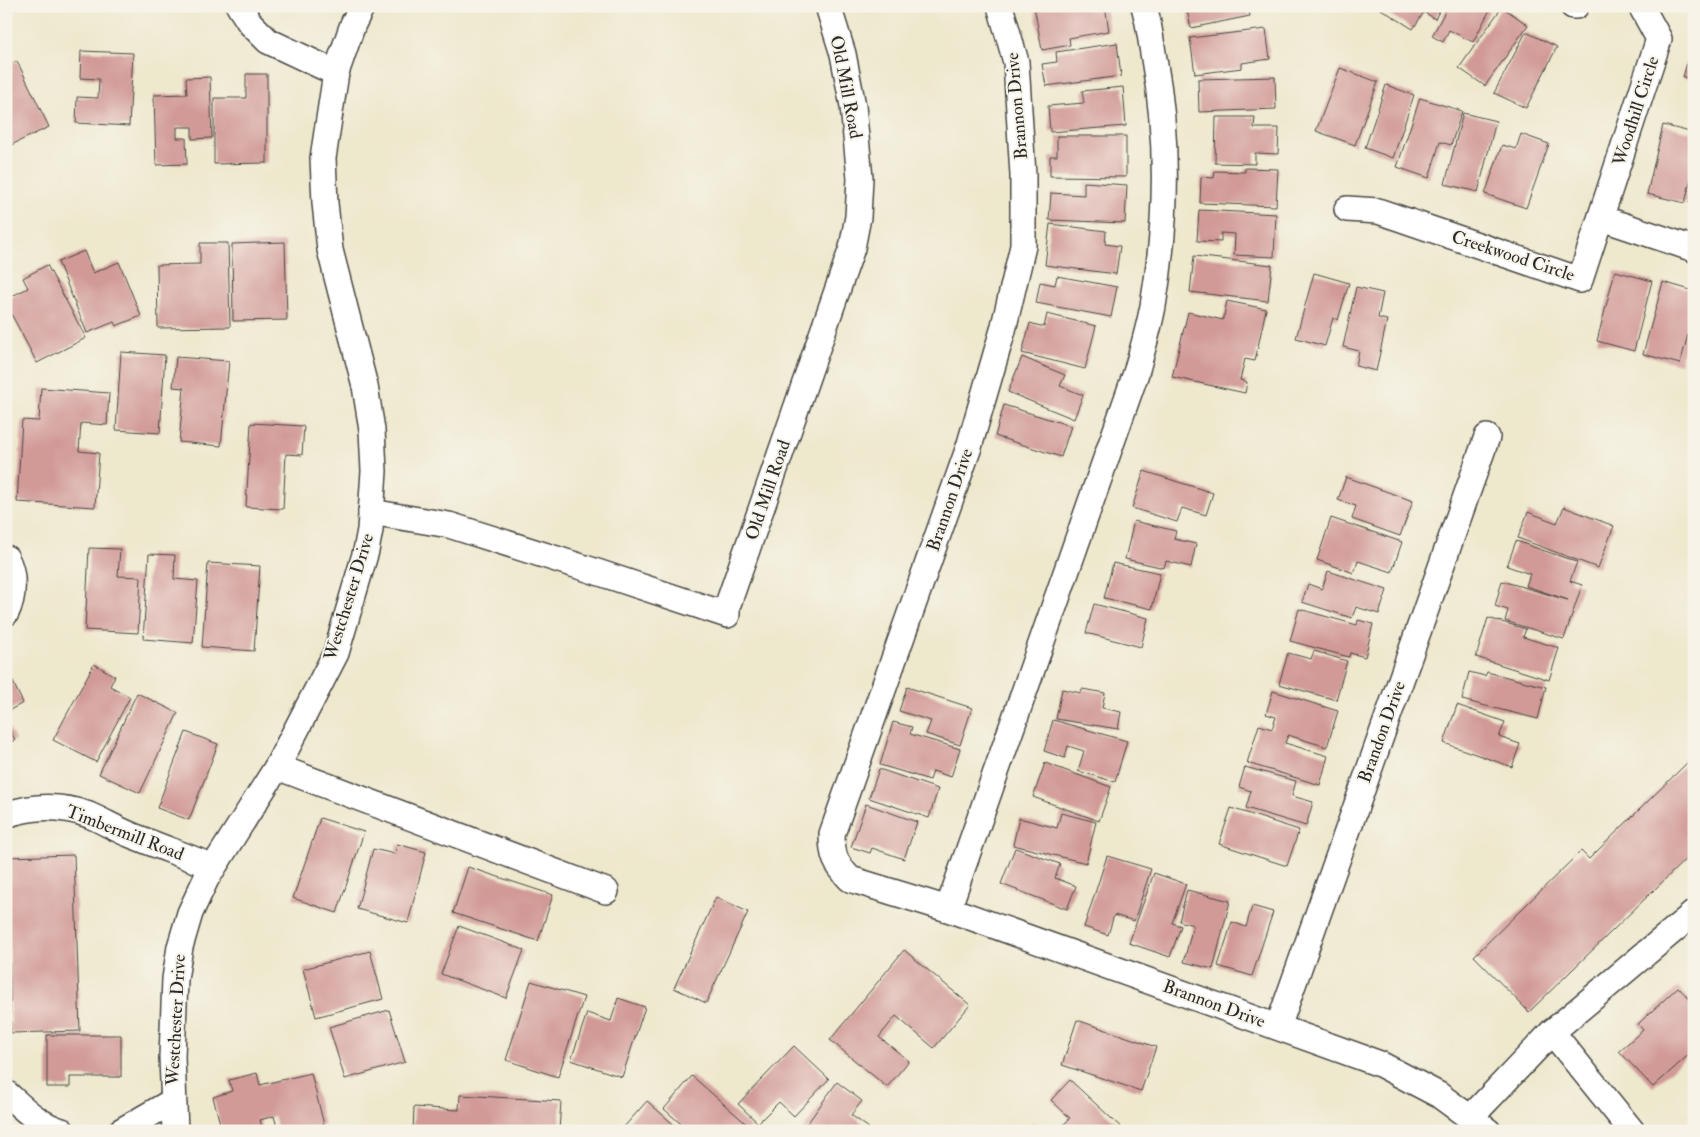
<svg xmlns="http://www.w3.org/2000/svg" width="1700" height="1137" viewBox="0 0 1700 1137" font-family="'IM FELL Double Pica',serif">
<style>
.building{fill:#d19a97}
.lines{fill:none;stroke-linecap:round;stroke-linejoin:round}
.street-casing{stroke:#484743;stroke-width:28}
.street{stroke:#fff;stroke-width:25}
.labels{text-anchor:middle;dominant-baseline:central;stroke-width:4;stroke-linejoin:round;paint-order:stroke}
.street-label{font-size:18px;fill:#2b2b2b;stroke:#f7f3e8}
</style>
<rect width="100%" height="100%" fill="#f7f3e8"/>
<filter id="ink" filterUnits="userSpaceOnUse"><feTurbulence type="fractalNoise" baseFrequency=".02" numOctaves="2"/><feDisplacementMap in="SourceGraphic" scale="10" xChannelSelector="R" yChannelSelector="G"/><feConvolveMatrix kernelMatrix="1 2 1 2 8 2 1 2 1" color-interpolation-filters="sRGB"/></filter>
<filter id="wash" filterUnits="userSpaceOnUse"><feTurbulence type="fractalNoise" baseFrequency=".0096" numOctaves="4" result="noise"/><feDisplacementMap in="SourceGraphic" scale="20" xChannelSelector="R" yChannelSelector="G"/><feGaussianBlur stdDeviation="1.12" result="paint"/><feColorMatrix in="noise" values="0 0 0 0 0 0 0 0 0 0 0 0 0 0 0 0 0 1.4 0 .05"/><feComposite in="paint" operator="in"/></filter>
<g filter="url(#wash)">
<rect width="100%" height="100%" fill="#eee8cd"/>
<g id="blocks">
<g class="building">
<polygon points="1034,6 1105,6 1109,31 1069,38 1070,45 1042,50"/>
<polygon points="1186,6 1248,6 1250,16 1191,28"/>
<polygon points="1376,6 1442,6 1435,19 1424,12 1413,29"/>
<polygon points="1448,6 1492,6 1473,42 1449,30 1443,42 1432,36"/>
<polygon points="1502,7 1528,25 1485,86 1459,68"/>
<polygon points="1266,29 1270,59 1242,63 1242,68 1195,74 1190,38"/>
<polygon points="1526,32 1557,47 1526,108 1494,93"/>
<polygon points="1693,41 1694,41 1694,80 1683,77"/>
<polygon points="1117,43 1121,76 1046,86 1042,64 1057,62 1056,52"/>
<polygon points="81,51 133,53 129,126 76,123 77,97 98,98 99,79 80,78"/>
<polygon points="17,61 49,127 9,146 6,140 6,66"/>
<polygon points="1340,68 1378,82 1355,145 1316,131"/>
<polygon points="246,74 267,74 267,163 214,164 214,98 246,98"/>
<polygon points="210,77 212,138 192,139 192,127 177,127 177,138 186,138 187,164 156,165 154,95 187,94 186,78"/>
<polygon points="1275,77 1276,109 1199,112 1198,79"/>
<polygon points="1386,85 1414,95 1393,158 1365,148"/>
<polygon points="1123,87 1126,126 1050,132 1048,106 1084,103 1082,91"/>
<polygon points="1420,98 1462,111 1451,145 1440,142 1429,178 1397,167"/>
<polygon points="1463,113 1496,121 1478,192 1445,184"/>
<polygon points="1216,117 1255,117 1254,128 1279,128 1278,154 1255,153 1255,164 1215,163"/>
<polygon points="1663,125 1694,133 1694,166 1685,203 1647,194"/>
<polygon points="1521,134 1549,144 1526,208 1485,194 1502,145 1516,149"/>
<polygon points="1057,136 1126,136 1126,177 1050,176 1050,156 1057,156"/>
<polygon points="1245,168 1278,169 1276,206 1200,203 1201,177 1214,178 1215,171 1245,172"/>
<polygon points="1084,182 1127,185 1125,223 1049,220 1051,193 1084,195"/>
<polygon points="1693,186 1694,186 1694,204 1689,203"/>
<polygon points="1199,210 1276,214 1274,257 1234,255 1235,234 1221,233 1221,242 1197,241"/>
<polygon points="1050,224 1106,231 1105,244 1120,246 1116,274 1045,265"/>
<polygon points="285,242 287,320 233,321 232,244"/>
<polygon points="200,243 228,243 230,327 158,328 157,265 200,264"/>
<polygon points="84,251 93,273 119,262 141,316 116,326 114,322 87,333 58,262"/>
<polygon points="1194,256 1272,265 1268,301 1190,292"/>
<polygon points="47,265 86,338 37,363 6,304 6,299 28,288 23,278"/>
<polygon points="1615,271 1652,281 1634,351 1597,341"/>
<polygon points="1314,273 1349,283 1338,320 1333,318 1325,346 1296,338"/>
<polygon points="1057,276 1117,287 1111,317 1036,303 1040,282 1055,285"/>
<polygon points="1663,282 1694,291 1694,313 1680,364 1643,354"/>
<polygon points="1356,287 1383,293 1378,318 1387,320 1376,371 1356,366 1359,351 1343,347"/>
<polygon points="1227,301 1266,309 1255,361 1245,359 1240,380 1247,382 1245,393 1172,377 1188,312 1223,320"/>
<polygon points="1047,314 1096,326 1085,369 1022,353 1030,323 1044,327"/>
<polygon points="121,352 165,355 160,433 116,430"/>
<polygon points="176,357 229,361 221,446 179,442 184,388 173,387"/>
<polygon points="1022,357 1065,375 1060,386 1083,395 1074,419 1008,392"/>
<polygon points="41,388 109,393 107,425 81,423 79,451 99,453 95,507 17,502 22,420 39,421"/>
<polygon points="1004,405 1071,426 1061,457 995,436"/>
<polygon points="251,423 304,426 302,455 286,454 283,509 246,507"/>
<polygon points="1144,471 1213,493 1206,515 1182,508 1177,522 1132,508"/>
<polygon points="1346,477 1413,501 1400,536 1352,519 1356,506 1338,500"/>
<polygon points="1564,507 1614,526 1598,568 1518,538 1528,512 1557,523"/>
<polygon points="1331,518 1402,542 1392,572 1358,561 1354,573 1317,560"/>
<polygon points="1134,521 1176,531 1174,539 1196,544 1191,567 1166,561 1164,568 1125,559"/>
<polygon points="1516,541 1577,562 1570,581 1582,585 1564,639 1505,621 1508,610 1495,606 1502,581 1568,600 1526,586 1530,574 1507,566"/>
<polygon points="89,548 120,549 118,576 141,577 138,633 85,630"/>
<polygon points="149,554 175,555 174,579 198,581 193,643 143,639"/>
<polygon points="208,563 260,566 254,651 202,647"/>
<polygon points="1113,563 1160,573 1152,609 1104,598"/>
<polygon points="1328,571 1387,590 1379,614 1356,607 1352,618 1302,602 1308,584 1322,589"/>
<polygon points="1094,604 1148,618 1141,647 1086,633"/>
<polygon points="1299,609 1357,625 1358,620 1373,624 1365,657 1350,653 1349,657 1290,641"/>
<polygon points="1488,618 1526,629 1523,637 1559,648 1549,680 1476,657"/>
<polygon points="1314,651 1347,661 1336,700 1279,684 1288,653 1311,659"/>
<polygon points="94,664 115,676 110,686 130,697 96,762 53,740"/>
<polygon points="6,668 23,703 6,712"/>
<polygon points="1469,672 1485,676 1487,672 1546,687 1538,719 1462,700"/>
<polygon points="907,687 972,708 960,745 926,734 931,721 899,711"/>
<polygon points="1062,689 1081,693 1082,689 1105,693 1102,708 1121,712 1118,729 1056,719"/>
<polygon points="1273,691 1338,711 1327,747 1288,735 1285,743 1328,756 1320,785 1247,763 1259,725 1272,729 1276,717 1266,714"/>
<polygon points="137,693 178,713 140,793 99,774"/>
<polygon points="1457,705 1505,722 1499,737 1520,744 1512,767 1444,743"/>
<polygon points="1053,720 1127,741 1115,782 1078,771 1084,751 1068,746 1065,758 1044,751"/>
<polygon points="6,721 15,740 6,744"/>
<polygon points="893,722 912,727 910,734 960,749 951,777 933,771 930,780 880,765"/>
<polygon points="186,732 218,744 189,820 157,808"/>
<polygon points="1691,759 1694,762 1694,851 1529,1012 1474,956 1581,851 1589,859"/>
<polygon points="1045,763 1111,787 1099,821 1033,797"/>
<polygon points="1245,767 1296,781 1292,796 1313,802 1306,826 1246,808 1251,791 1239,787"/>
<polygon points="879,769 938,789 929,818 869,798"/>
<polygon points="866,804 917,822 904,859 872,848 870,853 851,847"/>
<polygon points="1231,808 1299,830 1287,866 1219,844"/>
<polygon points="1061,813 1096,822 1086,863 1013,845 1019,818 1057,828"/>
<polygon points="320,818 364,832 337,913 293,898"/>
<polygon points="397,844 426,852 408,923 357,909 373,849 395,854"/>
<polygon points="1015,848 1060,864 1055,878 1076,886 1067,909 1001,884"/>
<polygon points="74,855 80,1031 11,1033 7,857"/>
<polygon points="1107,856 1151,869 1134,921 1114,915 1108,935 1084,927"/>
<polygon points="468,867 553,895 538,941 453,913"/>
<polygon points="1154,873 1186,884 1172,923 1181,926 1170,957 1129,943"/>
<polygon points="1187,890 1230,901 1213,969 1184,962 1193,925 1179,921"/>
<polygon points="716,897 748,912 706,1003 674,988"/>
<polygon points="1252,906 1273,912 1252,976 1218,966 1232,922 1246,927"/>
<polygon points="459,926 524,950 506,998 441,974"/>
<polygon points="904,950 970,1005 934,1048 896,1016 879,1037 909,1061 887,1087 830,1040"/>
<polygon points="370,951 383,999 316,1017 303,969"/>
<polygon points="531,981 584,997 558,1077 506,1060"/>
<polygon points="1678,987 1694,1004 1694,1050 1653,1087 1619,1051 1643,1030 1638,1024"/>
<polygon points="618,998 645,1007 622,1077 571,1060 587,1013 611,1021"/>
<polygon points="389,1010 405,1062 345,1079 329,1027"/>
<polygon points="1077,1020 1156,1047 1141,1091 1062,1065"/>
<polygon points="47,1035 121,1035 121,1077 70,1077 70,1087 47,1087"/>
<polygon points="794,1046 829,1079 794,1116 779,1102 758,1123 738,1104"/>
<polygon points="257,1073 260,1085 311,1073 324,1125 300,1131 278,1131 274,1116 260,1120 263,1131 222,1131 213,1097 232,1091 229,1080"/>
<polygon points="692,1076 750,1127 747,1131 689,1131 664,1109"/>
<polygon points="1070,1080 1125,1131 1058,1131 1070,1118 1051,1100"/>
<polygon points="837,1082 862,1101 851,1115 869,1128 867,1131 802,1131"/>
<polygon points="460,1095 561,1101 559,1131 413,1131 414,1107 459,1110"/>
<polygon points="647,1101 681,1131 626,1131 623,1128"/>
<polygon points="1033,1124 1041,1131 1026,1131"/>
</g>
</g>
</g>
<g filter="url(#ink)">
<use href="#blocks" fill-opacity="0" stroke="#484743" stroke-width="1"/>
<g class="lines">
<defs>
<g id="street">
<polyline points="239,6 250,23 268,41 336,73"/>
<path d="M 1000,6 L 1016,62 L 1023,175 L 1023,246 L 1003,330 L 969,447 L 832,834 C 832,856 835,863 850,879 L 948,909 L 1380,1064 L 1439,1095 L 1488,1131"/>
<polyline points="1573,6 1576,6"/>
<polyline points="1347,209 1378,211 1580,280 1659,39 1641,6"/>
<polyline points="1601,218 1694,249"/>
<polyline points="371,512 449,525 588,569 727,615 727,607 852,248 858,217 860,178 853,106 843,54 828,6"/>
<path d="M 6,558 C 15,574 14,597 6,613"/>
<polyline points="277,767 606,891"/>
<path d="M 6,815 C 34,805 61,805 89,815 C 103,821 116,829 131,835 C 158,846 186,856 213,867"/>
<path d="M 948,909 L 1136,373 C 1142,351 1149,328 1153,306 C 1167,224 1169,141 1154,59 C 1151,41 1149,23 1144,6"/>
<polyline points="1278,1027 1487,437"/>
<path d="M 6,1093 C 23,1108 39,1125 62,1131"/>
<polyline points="1471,1117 1552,1032"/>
<polyline points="121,1131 173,1101"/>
<polyline points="175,1131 172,1057 175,979 180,947 190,913 206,879 277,767 336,653 366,551 370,530 374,471 372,430 365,386 330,250 325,203 323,158 336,73 353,24 362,6"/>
<polyline points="1632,1131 1552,1032 1694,913"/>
</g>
</defs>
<use href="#street" class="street-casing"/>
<use href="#street" class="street"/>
</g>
</g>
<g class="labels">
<g class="street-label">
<text transform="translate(846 87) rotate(79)">Old Mill Road</text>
<text transform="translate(1017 106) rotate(-95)">Brannon Drive</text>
<text transform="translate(1636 111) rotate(-72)">Woodhill Circle</text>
<text transform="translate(1513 256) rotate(18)">Creekwood Circle</text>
<text transform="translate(768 490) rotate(-71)">Old Mill Road</text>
<text transform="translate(950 500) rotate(-71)">Brannon Drive</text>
<text transform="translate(349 597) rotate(-73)">Westchester Drive</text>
<text transform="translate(1382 732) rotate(-70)">Brandon Drive</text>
<text transform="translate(125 833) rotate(21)">Timbermill Road</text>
<text transform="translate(1214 1004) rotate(20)">Brannon Drive</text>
<text transform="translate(176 1020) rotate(-87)">Westchester Drive</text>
</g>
</g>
<rect width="1700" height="1137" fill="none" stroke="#f7f3e8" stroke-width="25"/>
</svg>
